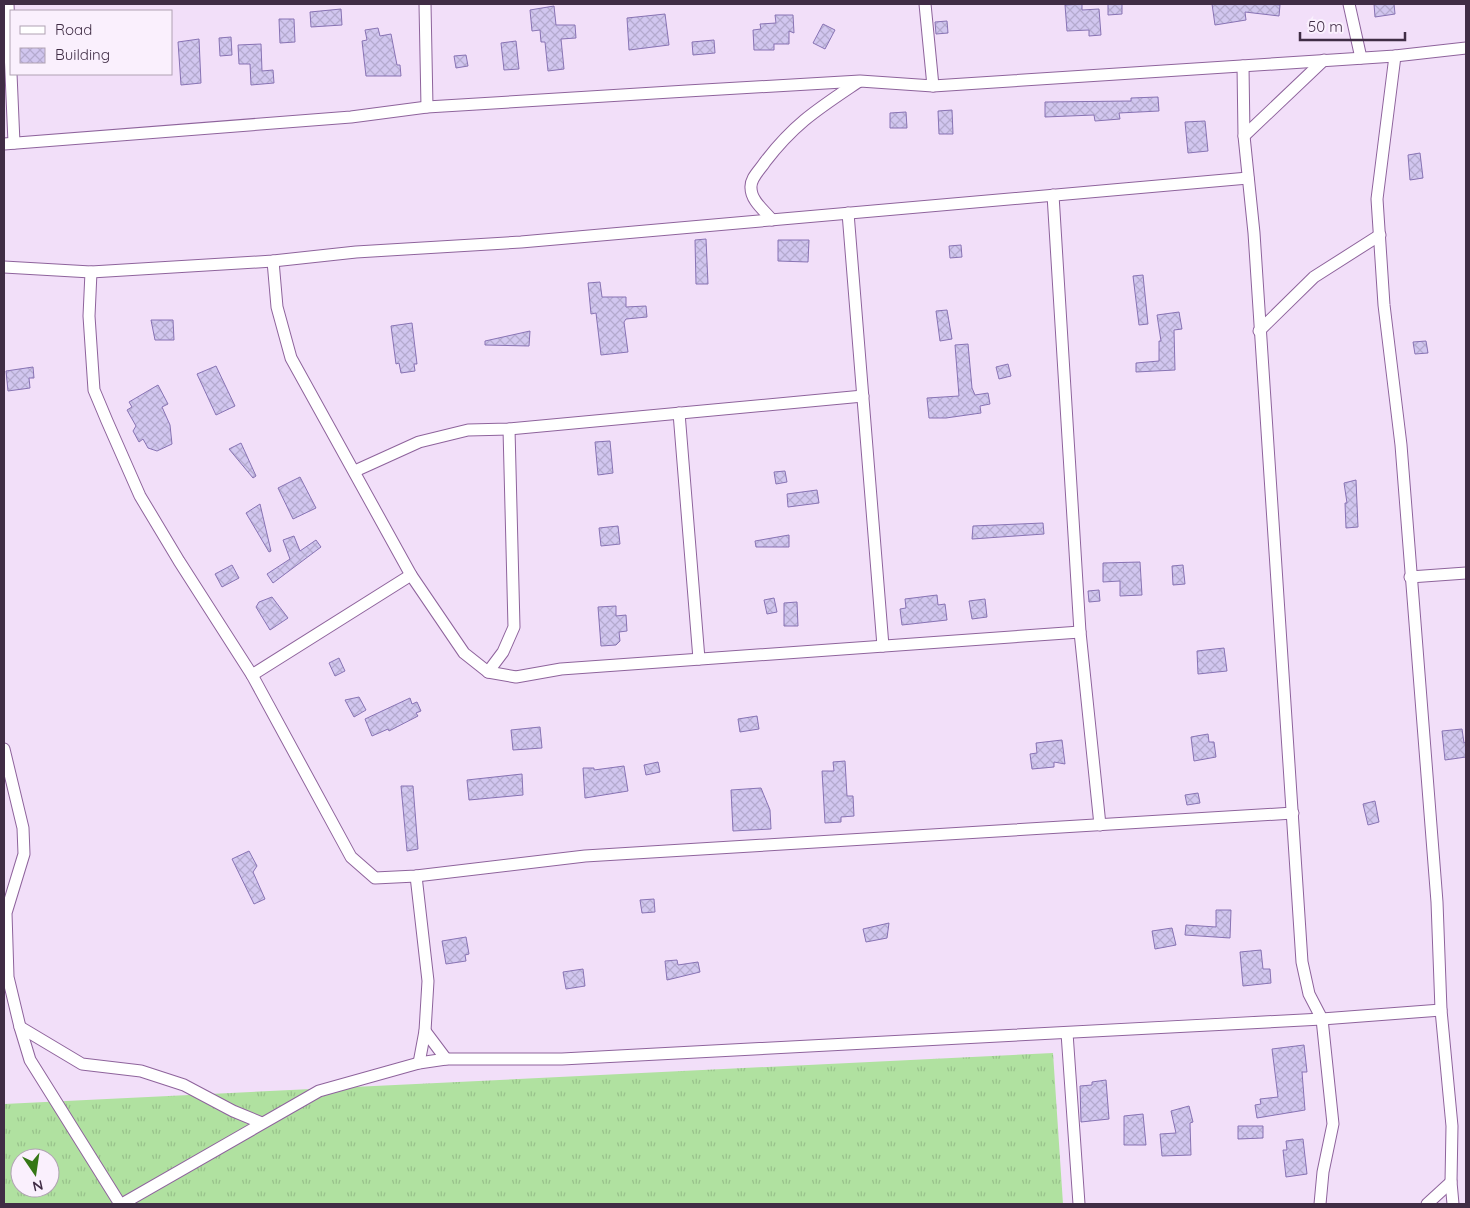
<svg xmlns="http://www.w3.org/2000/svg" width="1470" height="1208" viewBox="0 0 1470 1208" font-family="Quicksand,sans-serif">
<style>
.grass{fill:url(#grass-tufts);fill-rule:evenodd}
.building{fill:url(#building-cross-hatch);stroke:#8873b4}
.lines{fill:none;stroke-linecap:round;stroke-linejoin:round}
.street-casing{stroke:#8e639c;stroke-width:13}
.street{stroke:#fff;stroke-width:11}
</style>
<defs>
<pattern id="grass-tufts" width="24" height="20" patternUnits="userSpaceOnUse" patternTransform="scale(1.25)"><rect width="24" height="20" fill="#b0e1a0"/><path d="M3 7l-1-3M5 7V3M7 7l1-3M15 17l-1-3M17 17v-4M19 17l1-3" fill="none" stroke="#98c18b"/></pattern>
<pattern id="building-cross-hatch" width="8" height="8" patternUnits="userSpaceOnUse" patternTransform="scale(1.25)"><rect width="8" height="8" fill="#d1c6ef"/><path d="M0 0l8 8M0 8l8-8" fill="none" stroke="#b4aace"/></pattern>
</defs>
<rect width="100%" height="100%" fill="#f2dff9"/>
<path class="grass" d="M 1053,1053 L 1063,1204 L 4,1204 L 4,1104 ZM 20,1158 L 50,1158 L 50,1188 L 20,1188 Z"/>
<g class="building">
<polygon points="1082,4 1082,10 1099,9 1101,35 1089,36 1089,30 1067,31 1065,5"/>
<polygon points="1108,4 1122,4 1122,14 1108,15"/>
<polygon points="1212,4 1269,4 1280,5 1279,16 1245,12 1246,20 1215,25"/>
<polygon points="1374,4 1394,4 1395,14 1375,17"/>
<polygon points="554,6 556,25 575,25 576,38 561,39 564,69 548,71 545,42 541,42 540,30 532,31 530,10"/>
<polygon points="341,9 342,25 311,27 310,12"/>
<polygon points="665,14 669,45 629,50 627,18"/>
<polygon points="775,15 793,15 794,33 789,31 789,44 774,44 774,50 754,50 753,30 761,29 760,24 776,23"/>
<polygon points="279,19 294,19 295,42 280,43"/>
<polygon points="947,21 948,33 936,34 935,22"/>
<polygon points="823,24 835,30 825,49 813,43"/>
<polygon points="378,28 380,36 391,34 397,65 400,65 401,76 366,76 362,41 367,40 365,30"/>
<polygon points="231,37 232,55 220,56 219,38"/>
<polygon points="199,39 201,83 181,85 178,42"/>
<polygon points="714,40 715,53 693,55 692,42"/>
<polygon points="516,41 519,69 504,70 501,43"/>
<polygon points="261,44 262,71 273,70 274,83 251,85 250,64 239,64 238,45"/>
<polygon points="466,55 468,66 456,68 454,56"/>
<polygon points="1158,97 1159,111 1119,113 1120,119 1095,121 1094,115 1045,117 1045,102 1131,101 1131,98"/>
<polygon points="952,110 953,134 939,134 938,111"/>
<polygon points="906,112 907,128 890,128 890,113"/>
<polygon points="1205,121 1208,151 1188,153 1185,122"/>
<polygon points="1420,153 1423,178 1410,180 1408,155"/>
<polygon points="706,239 708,284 696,284 695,240"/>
<polygon points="778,240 809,240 808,262 778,261"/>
<polygon points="961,245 962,257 950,258 949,246"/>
<polygon points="1143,275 1148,324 1139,325 1133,276"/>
<polygon points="600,282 602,297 626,297 626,307 646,306 647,317 626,319 624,322 628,352 601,355 596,313 591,314 588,283"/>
<polygon points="947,310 952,339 940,341 936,311"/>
<polygon points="1179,312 1182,329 1174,330 1175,370 1136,372 1136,363 1159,361 1159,341 1161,341 1157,315"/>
<polygon points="151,320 173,320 174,340 155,340"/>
<polygon points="412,323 417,364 414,364 415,371 401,373 399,363 396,364 391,326"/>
<polygon points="530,331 529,346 485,345 485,341"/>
<polygon points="1426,341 1428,353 1415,354 1413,342"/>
<polygon points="968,344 972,388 975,395 988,393 990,404 980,406 981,413 946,418 929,418 927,398 959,396 955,345"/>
<polygon points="1008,364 1011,376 999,379 996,367"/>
<polygon points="216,366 235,406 216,415 197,374"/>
<polygon points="33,367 34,378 29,378 30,388 8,391 6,371"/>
<polygon points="158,385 168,404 162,407 170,425 172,444 157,451 148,448 143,439 139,442 133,431 136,426 127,410 132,407 129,402"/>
<polygon points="610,441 613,473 598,475 595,442"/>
<polygon points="241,443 256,476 253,478 229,449"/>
<polygon points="785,471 787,482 776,484 774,472"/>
<polygon points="300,477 316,508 293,519 278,488"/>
<polygon points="1356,480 1358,527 1346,528 1345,503 1347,503 1344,483"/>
<polygon points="817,490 819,503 788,507 787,494"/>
<polygon points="260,504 271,551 269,552 246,513"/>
<polygon points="1043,523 1044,534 972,539 973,526"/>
<polygon points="618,526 620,544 601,546 599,528"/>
<polygon points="789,535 789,547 756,547 755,541"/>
<polygon points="294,536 300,551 316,540 321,547 273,583 267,574 290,559 283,540"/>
<polygon points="1140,562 1142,595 1120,596 1120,581 1103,582 1103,563"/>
<polygon points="232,565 239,578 222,587 215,574"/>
<polygon points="1183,565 1185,584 1173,585 1172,566"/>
<polygon points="1099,590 1100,601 1089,602 1088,591"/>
<polygon points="937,595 938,605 945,604 947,620 902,625 900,609 906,608 905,599"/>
<polygon points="272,597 288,618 270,630 256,607 259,602"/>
<polygon points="774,598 777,612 767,614 764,600"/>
<polygon points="985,599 987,617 972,619 969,601"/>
<polygon points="797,602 798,626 784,626 784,603"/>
<polygon points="616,606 616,616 626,615 627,631 619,632 620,641 616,645 601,646 598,607"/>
<polygon points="1224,648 1227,671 1198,674 1197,651"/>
<polygon points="339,658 345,671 335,676 329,663"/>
<polygon points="359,697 366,710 354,717 345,700"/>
<polygon points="410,698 412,704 417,702 421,711 416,713 418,716 389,731 388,729 372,736 365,719"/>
<polygon points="757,716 759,729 740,732 738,719"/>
<polygon points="540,727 542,748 513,750 511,730"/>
<polygon points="1462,729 1464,743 1466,742 1466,757 1445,760 1442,731"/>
<polygon points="1208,734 1209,742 1214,742 1216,757 1194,761 1191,737"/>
<polygon points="1062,740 1065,764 1054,762 1054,767 1032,769 1030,754 1037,753 1036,743"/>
<polygon points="845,761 847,796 853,796 854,816 841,817 841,822 825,823 822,771 834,771 833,762"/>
<polygon points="658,762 660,772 646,775 644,765"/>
<polygon points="624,766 628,791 585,798 583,768 594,768 594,770"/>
<polygon points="522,774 523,795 469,800 467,780"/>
<polygon points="401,786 413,786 418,849 407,851"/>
<polygon points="761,788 770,810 771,829 733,831 731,790"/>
<polygon points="1198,793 1200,803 1187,805 1185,795"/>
<polygon points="1375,801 1379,822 1368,825 1363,804"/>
<polygon points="249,851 257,866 253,872 265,899 254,904 232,859"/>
<polygon points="654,899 655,912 642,913 640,900"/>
<polygon points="1216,910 1231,910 1230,938 1185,935 1186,925 1216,927"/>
<polygon points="889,923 887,938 866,942 863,929"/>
<polygon points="1172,928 1176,945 1155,949 1152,931"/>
<polygon points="466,937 469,954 465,955 466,961 446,964 442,941"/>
<polygon points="1261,950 1263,969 1270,969 1271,983 1243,986 1240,952"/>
<polygon points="677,960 678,965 698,962 700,972 667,980 665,961"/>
<polygon points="583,969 585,986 566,989 563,972"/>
<polygon points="1304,1045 1307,1072 1302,1072 1305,1110 1257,1118 1255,1105 1261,1104 1260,1099 1278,1097 1272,1049"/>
<polygon points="1106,1080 1109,1119 1081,1122 1080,1086 1092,1085 1092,1082"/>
<polygon points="1189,1106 1193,1122 1190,1123 1191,1155 1162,1156 1160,1134 1176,1133 1171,1111"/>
<polygon points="1143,1114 1146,1145 1124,1145 1124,1116"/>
<polygon points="1238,1126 1263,1126 1263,1138 1238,1139"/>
<polygon points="1303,1139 1307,1174 1286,1177 1283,1150 1287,1150 1286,1141"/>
</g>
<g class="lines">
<defs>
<g id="street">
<polyline points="8,4 14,143"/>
<polyline points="425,4 427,107"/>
<polyline points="925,4 933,86"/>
<polyline points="1349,4 1361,58"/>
<polyline points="1395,56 1377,199 1384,305 1401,445 1437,902 1441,1010 1452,1126 1451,1182 1453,1204"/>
<polyline points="1243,66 1244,136 1254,233 1302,962 1309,994 1322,1019 1333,1124 1323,1172 1320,1204"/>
<polyline points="1244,136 1324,60"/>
<polyline points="4,144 351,117 427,107 687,91 860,81 933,86 1395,56 1466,48"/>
<polyline points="1053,195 1080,632 1100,825"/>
<polyline points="848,213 883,646"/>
<path d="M 772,220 C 765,211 751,201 751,188 C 750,178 760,170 765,162 C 795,123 818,109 858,82"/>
<polyline points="273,261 277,307 291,358 411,575 464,653 488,672 516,677 561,669 1080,632"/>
<polyline points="4,267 91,272 273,261 356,252 521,242 1248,178"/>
<polyline points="91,272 89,316 94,390 107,421 140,496 179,561 252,675 351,857 375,878 416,876 585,856 1293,813"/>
<polyline points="1259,331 1314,277 1380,235"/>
<polyline points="679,413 699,659"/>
<polyline points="355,471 419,442 468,430 509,429 863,396"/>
<polyline points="1410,577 1466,573"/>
<polyline points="488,672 503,652 514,627 509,429"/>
<polyline points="252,675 411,575"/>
<polyline points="4,749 23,828 24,854 6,913 8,977 20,1027 30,1060 120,1204"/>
<polyline points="416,876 428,981 425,1031 419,1063"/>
<polyline points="20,1027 82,1064 141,1071 184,1085 233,1111 262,1123"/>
<polyline points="425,1031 446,1059"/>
<polyline points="1067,1033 1079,1204"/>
<polyline points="122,1204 319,1091 419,1063 446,1059 562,1059 1322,1019 1441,1010"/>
<polyline points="1427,1204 1451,1182"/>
</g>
</defs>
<use href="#street" class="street-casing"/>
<use href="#street" class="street"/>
</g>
<rect width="1470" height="1208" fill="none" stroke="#402d45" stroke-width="10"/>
<rect x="10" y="10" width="162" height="65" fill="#faf0fd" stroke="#b0a2b3"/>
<rect x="20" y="26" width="25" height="8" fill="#ffffff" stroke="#b0a2b3"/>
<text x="55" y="35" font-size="15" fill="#402d45">Road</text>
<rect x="20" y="48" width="25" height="15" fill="url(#building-cross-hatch)" stroke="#b0a2b3"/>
<text x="55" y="60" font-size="15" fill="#402d45">Building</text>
<g transform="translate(35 1173) rotate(167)"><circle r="24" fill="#faf0fd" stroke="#b0a2b3"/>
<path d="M0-4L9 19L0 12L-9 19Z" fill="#357716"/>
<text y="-8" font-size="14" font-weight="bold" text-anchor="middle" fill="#402d45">N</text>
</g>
<path d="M1300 32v8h105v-8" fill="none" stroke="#402d45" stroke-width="2.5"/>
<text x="1308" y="32" font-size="15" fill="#402d45" stroke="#faf0fd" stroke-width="4" paint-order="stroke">50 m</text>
</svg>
